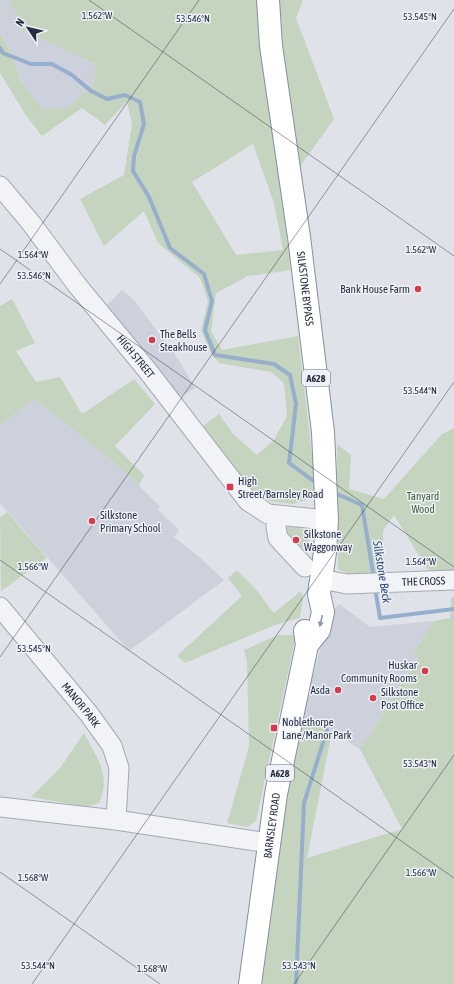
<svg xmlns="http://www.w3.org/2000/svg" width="454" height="984" viewBox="0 0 454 984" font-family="'Asap Condensed',sans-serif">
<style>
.built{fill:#ccd1db}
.green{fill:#c4d4bf;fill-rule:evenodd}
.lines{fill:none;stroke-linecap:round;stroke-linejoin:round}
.stream{stroke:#97afcc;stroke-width:4}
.minor-casing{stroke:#a4a9b3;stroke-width:21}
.highway-casing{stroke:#858fa1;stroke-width:24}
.minor{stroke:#f2f3f7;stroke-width:19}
.highway{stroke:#fff;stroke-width:22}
.oneway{fill:#9297a0}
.ticks{fill:none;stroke:#262f41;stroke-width:1;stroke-opacity:0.45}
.poi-dot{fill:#d73a4c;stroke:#eef1f7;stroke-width:1.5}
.labels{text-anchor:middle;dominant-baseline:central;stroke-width:3;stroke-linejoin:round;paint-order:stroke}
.shield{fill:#eef1f7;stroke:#626978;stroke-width:1}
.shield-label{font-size:10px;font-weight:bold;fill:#262f41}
.street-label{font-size:11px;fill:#262f41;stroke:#eef1f7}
.poi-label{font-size:11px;fill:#262f41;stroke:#eef1f7;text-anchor:start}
.park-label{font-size:11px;fill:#395e33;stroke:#eef1f7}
.water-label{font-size:12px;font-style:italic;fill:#2e4c78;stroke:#eef1f7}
.ticks-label{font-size:10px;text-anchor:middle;fill:#262f41;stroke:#eef1f7;stroke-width:3;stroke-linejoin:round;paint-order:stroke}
</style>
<rect width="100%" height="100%" fill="#dfe2e9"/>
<g class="built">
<polygon points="0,0 10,0 22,30 95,64 94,84 67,108 42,110 21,81 10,51 0,33"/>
<polygon points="122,290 134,300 178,359 195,388 180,397 104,308"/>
<polygon points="34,398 114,462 160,506 158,510 179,530 174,537 198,556 224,580 129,651 0,503 0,425"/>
<polygon points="339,604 370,627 434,621 413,653 418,656 371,734 360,749 332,731 300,723 330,614"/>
</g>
<g class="green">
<path d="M 10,0 L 256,0 L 291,270 L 248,276 L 216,293 L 211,331 L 222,350 L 298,336 L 316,489 L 307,500 L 292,504 L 269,501 L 251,491 L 203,426 L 219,414 L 233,434 L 257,455 L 274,440 L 287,416 L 284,383 L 271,372 L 219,363 L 211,354 L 201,330 L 208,301 L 200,278 L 158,243 L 144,211 L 104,246 L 80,199 L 124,175 L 132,124 L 127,101 L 105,125 L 82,108 L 42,136 L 27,117 L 0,73 L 0,33 L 10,51 L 21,81 L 42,109 L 67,108 L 94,84 L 95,64 L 22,30 ZM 253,144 L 274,203 L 283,250 L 236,255 L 192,182 Z"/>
<polygon points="274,0 303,0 296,18 334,119 298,169"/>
<polygon points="12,299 35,343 16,351 36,382 60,377 82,414 134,379 155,404 115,446 144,475 139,486 114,462 34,398 0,425 0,306"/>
<polygon points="454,428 454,571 428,570 394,515 383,531 384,573 352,576 338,569 337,444 351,455 349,489 384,499 442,434"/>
<polygon points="7,512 47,558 1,591 0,518"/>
<polygon points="293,525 300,527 309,537 307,552 304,547 297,548 291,543 285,531 288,526"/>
<polygon points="237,570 253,586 274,613 301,591 303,599 300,618 275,625 185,663 177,656 242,596 228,578"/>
<polygon points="451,597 454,597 454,984 261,984 265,957 268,904 283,796 300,723 332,731 307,858 402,829 360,749 371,734 418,657 413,653 434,621 450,618"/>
<polygon points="278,635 296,635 256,821 247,827 227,823 249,746 247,661 244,650"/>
<path d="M 84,733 C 96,757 112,775 99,803 L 87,807 L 31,797 L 60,768 Z"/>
</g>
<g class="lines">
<g class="stream">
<polyline points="0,48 3,53 31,64 52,64 72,75 91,91 107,99 125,95 140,102 144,124 134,156 133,171 149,197 170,248 204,274 212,301 205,330 215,355 274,364 290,375 296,404 289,463 315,482"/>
<polyline points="337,494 362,505 374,579"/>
<polyline points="375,588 380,618 454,609"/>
<polyline points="296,984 304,803 327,730"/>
</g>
<defs>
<g id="minor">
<path id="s1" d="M 0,186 L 31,223 L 77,285 L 147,370 L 248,501 L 268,514 L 327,520"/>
<polyline points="278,516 276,527 278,538 305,567"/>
<path id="s2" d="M 321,579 L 347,584 L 454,580"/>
<path id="s3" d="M 0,607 L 89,714 L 112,746 L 119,768 L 116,820"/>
<polyline points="0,807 116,820 269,843"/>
</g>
<g id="highway">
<path id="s4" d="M 268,0 L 271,46 L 299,237 L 323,432 L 327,520 L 325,552 L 319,594 L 323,612 L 319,630 L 307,645"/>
<path id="s5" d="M 250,984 L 276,794 L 307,645 L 305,631"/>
</g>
</defs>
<use href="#minor" class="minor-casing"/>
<use href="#highway" class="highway-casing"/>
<use href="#minor" class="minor"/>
<use href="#highway" class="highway"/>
</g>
<defs><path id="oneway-solid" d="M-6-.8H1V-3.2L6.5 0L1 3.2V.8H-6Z"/></defs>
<use class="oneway" href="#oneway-solid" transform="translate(321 621) rotate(103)"/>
<path class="ticks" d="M 89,0 L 454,256M 0,249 L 454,567M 0,284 L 199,0M 0,560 L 454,878M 0,657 L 454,9M 0,872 L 160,984M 32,984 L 454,382M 294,984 L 454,755"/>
<g class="poi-dot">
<circle cx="418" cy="289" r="4"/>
<circle cx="152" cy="340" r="4"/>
<rect x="226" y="483" width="8" height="8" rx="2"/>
<circle cx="92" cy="521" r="4"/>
<circle cx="296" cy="540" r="4"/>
<circle cx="425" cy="671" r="4"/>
<circle cx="338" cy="690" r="4"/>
<circle cx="373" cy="698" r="4"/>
<rect x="270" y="724" width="8" height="8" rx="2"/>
</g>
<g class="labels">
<g class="shield">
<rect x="302" y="370" width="28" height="16" rx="3"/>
<rect x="266" y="765" width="28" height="16" rx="3"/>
</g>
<g class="shield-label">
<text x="316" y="378">A628</text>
<text x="280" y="773">A628</text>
</g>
<g class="street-label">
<text stroke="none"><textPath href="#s4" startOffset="291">SILKSTONE BYPASS</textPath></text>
<text stroke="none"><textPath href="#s1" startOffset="218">HIGH STREET</textPath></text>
<text stroke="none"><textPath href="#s2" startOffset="103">THE CROSS</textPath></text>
<text stroke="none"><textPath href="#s3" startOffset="127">MANOR PARK</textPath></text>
<text stroke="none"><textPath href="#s5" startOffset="160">BARNSLEY ROAD</textPath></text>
</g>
<g class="poi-label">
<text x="410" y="289" text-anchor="end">Bank House Farm</text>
<text x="160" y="334">The Bells<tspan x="160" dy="13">Steakhouse</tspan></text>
<text x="238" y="481">High<tspan x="238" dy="13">Street/Barnsley Road</tspan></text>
<text x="100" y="515">Silkstone<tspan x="100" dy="13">Primary School</tspan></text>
<text x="304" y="534">Silkstone<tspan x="304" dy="13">Waggonway</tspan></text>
<text x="417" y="665" text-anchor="end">Huskar<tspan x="417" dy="13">Community Rooms</tspan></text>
<text x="330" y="690" text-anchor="end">Asda</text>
<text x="381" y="692">Silkstone<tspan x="381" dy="13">Post Office</tspan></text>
<text x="282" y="722">Noblethorpe<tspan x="282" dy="13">Lane/Manor Park</tspan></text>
</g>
<g class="park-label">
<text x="423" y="496">Tanyard<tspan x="423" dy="13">Wood</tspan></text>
</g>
<g class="water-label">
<text transform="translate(382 572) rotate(81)">Silkstone Beck</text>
</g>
</g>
<g class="ticks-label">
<text x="97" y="19">1.562°W</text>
<text x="420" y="20">53.545°N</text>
<text x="193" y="22">53.546°N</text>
<text x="421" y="253">1.562°W</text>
<text x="33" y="258">1.564°W</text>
<text x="34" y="279">53.546°N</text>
<text x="420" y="394">53.544°N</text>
<text x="421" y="565">1.564°W</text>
<text x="33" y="570">1.566°W</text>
<text x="34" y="652">53.545°N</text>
<text x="420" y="767">53.543°N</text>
<text x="421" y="876">1.566°W</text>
<text x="33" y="881">1.568°W</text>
<text x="38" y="969">53.544°N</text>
<text x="299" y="969">53.543°N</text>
<text x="152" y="972">1.568°W</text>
</g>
<g transform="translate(28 28) rotate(305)" stroke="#eef1f7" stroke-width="3" paint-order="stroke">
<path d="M0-3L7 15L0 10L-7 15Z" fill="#262f41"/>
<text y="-6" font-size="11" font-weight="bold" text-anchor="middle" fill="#262f41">N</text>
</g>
</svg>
